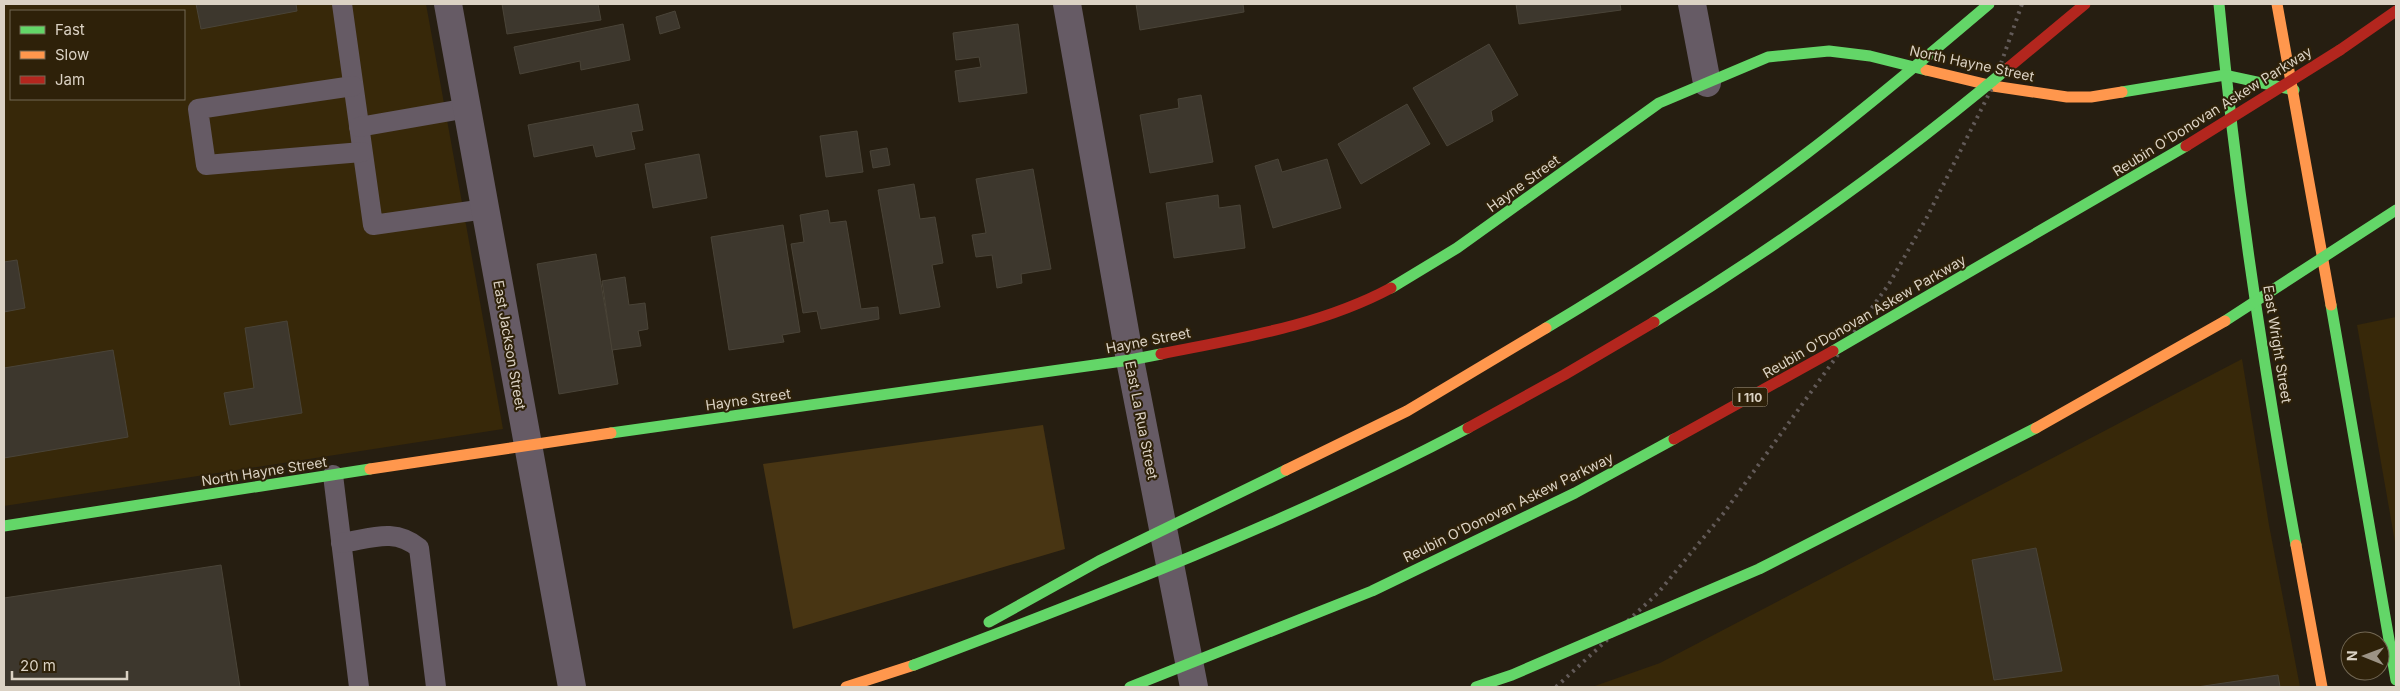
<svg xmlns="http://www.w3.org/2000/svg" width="2400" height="691" viewBox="0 0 2400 691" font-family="Inter,sans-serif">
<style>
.built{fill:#372809;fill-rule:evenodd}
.green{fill:#483513}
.building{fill:#3d372d;stroke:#4a4438}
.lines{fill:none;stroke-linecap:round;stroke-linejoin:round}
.lane{stroke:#665b65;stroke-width:20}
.street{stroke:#665b65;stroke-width:28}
.fast{stroke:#63d668;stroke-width:11}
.slow{stroke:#ff974d;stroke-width:11}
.jam{stroke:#b3261e;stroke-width:11}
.rail{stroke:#625a58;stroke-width:4;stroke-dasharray:2.5 5;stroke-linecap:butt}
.fast-bridge{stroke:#63d668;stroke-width:11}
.slow-bridge{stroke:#ff974d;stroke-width:11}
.jam-bridge{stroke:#b3261e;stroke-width:11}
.labels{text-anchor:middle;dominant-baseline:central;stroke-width:4;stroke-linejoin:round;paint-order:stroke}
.shield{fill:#2e2109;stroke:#a79d8c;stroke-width:1}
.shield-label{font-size:12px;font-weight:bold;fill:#dbd2c4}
.street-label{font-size:14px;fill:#dbd2c4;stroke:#2e2109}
</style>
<rect width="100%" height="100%" fill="#261e11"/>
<g class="built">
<path d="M 4,4 L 426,4 L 503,429 L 4,506 ZM 11,11 L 184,11 L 184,99 L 11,99 Z"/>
<polygon points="2396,317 2396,548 2357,325"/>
<polygon points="2242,359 2269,525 2300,687 1592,687 1660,663"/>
</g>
<polygon class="green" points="1043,425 1065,549 793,629 763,464"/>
<g class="building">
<polygon points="196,4 296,4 297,11 201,29"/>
<polygon points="502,4 598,4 601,20 507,34"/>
<polygon points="1136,4 1243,4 1244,12 1140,30"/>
<polygon points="1516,4 1620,4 1621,10 1519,24"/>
<polygon points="675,11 680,28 660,34 656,17"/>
<polygon points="623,24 630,60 581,70 580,61 520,74 514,47"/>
<polygon points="1018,24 1027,93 959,102 955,71 981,67 979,57 956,60 953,33"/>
<polygon points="1489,44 1518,95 1491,111 1493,121 1447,146 1413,88"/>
<polygon points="1201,95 1213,162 1150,173 1140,115 1179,108 1178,99"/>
<polygon points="638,104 643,130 631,132 635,149 596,157 593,145 534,157 528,125"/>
<polygon points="1407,104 1430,144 1361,184 1338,144"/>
<polygon points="857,131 863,172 826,177 820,136"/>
<polygon points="887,148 890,165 873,168 870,151"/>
<polygon points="699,154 707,198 653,208 645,164"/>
<polygon points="1278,159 1282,172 1327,159 1341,208 1273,228 1255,166"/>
<polygon points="1033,169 1051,269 1021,274 1022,283 997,288 992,255 976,257 972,235 986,233 976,179"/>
<polygon points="914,184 920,219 935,217 943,263 932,265 940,307 900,314 878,190"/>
<polygon points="1218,195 1219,208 1240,205 1245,248 1174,258 1166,203"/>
<polygon points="828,210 830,223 846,221 861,309 878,307 879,319 821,329 817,311 803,313 791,244 804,242 800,215"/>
<polygon points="783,225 800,332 782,335 784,342 729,350 711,237"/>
<polygon points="596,254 618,384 559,394 537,264"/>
<polygon points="17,260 25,308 4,312 4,262"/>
<polygon points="625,277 629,305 645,303 648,329 638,331 641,346 612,350 602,281"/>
<polygon points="287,321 302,413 230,425 224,393 254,388 245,328"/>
<polygon points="113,350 128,437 4,458 4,368"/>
<polygon points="2036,548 2062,671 1994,680 1972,560"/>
<polygon points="221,565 240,687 4,687 4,598"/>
<polygon points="2278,675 2280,687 2197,687"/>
</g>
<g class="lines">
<g class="lane">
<polyline points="342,4 373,225 485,209"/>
<polyline points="353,86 198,109 206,165 362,152"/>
<polyline points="359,127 468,108"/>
<polyline points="333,475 359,687"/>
<path d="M 341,543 C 370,539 394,527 419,548 L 436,687"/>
</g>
<g class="street">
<polyline points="448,4 572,687"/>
<polyline points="1067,4 1130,360 1194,687"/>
<polyline points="1692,4 1707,83"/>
</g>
<g class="fast">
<path d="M 2219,4 C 2236,186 2263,366 2296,545"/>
<polyline points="2122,92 2225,75 2294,90"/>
<polyline points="1391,288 1457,248 1659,103 1768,57 1829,51 1870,56 1926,70"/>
<polyline points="2331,305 2396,680"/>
<polyline points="611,433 1130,360 1161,354"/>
<polyline points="4,526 370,469"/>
</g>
<g class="slow">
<polyline points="2277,4 2331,305"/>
<polyline points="1926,70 1993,86 2067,97 2091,97 2122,92"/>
<polyline points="370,469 611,433"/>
<polyline points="2296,545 2322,687"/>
<polyline points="846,687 914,665"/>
</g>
<g class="jam">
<polyline points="2340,50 2396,11"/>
<path d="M 1161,354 C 1239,338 1320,326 1391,288"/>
</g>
<polyline class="rail" points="1556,687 1658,593 1723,514 1889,284 1926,219 1993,86 2022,4"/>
<g class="fast-bridge">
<polyline points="2225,321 2396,210"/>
<path d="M 1654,322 C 1778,246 1896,162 2008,68"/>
<path d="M 1546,328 C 1635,275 1724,216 1807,153 C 1870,105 1929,55 1989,4"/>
<polyline points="1833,351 2186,146"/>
<polyline points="989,622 1099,561 1286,470"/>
<path d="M 914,665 C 1102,594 1290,522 1468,428"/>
<polyline points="1130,687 1372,591 1575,493 1674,439"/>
<polyline points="1476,687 1512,675 1759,569 2036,428"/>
</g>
<g class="slow-bridge">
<polyline points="2036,428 2225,321"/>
<polyline points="1286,470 1407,411 1546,328"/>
</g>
<g class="jam-bridge">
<polyline points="2008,68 2085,4"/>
<polyline points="2186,146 2340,50"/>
<polyline points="1468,428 1564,375 1654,322"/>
<polyline points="1674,439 1833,351"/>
</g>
</g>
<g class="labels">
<rect class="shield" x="1732.5" y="387.5" width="35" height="19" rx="4"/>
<g class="shield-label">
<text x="1750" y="397">I 110</text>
</g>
<g class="street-label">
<text transform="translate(1972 63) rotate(12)">North Hayne Street</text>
<text transform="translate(2212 111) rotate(-32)">Reubin O'Donovan Askew Parkway</text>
<text transform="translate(1523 183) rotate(-36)">Hayne Street</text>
<text transform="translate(1864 316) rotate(-30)">Reubin O'Donovan Askew Parkway</text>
<text transform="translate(1148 340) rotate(-11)">Hayne Street</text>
<text transform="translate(2278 344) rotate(81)">East Wright Street</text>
<text transform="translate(510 345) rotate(80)">East Jackson Street</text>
<text transform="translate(748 399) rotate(-8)">Hayne Street</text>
<text transform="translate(1142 420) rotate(79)">East La Rua Street</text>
<text transform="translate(264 471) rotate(-9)">North Hayne Street</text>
<text transform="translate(1508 507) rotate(-26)">Reubin O'Donovan Askew Parkway</text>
</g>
</g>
<rect width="2400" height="691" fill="none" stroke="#dbd2c4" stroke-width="10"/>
<rect x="10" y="10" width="175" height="90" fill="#2e2109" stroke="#736854"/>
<rect x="20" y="26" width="25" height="8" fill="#63d668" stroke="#736854"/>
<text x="55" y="35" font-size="15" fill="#dbd2c4">Fast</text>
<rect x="20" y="51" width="25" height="8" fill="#ff974d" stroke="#736854"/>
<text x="55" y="60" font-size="15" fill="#dbd2c4">Slow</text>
<rect x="20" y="76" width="25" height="8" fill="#b3261e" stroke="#736854"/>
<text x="55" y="85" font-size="15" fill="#dbd2c4">Jam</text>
<g transform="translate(2365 656) rotate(271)"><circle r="24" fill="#2e2109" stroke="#736854"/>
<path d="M0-4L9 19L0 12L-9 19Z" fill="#9c9385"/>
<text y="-8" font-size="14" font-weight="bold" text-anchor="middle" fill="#dbd2c4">N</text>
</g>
<path d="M12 671v8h115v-8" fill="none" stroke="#dbd2c4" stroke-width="2.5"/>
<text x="20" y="671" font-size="15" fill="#dbd2c4" stroke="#2e2109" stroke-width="4" paint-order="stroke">20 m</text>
</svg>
